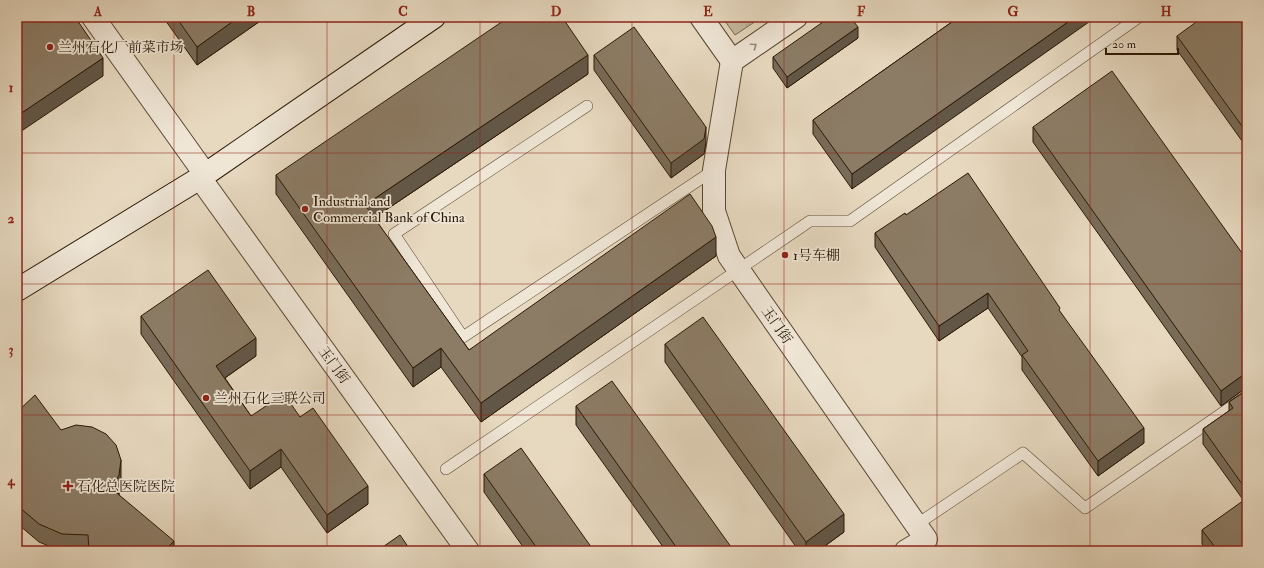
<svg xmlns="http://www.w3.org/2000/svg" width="1264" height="568" viewBox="0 0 1264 568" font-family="'IM FELL Double Pica','Noto Serif SC',serif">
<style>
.park{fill:url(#park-tufts);stroke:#786852}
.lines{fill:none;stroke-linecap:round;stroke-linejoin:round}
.lane-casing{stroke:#594833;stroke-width:12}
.street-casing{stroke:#594833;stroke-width:24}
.secondary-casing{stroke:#2a1804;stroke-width:24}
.lane{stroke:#efe6d6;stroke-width:11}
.street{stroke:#efe6d6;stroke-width:22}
.secondary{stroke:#efe6d6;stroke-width:22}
.wall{fill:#786b58;stroke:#2a1804}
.shaded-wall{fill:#625747;stroke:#2a1804}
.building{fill:#8c7c66;stroke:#2a1804}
.oneway{stroke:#968978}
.grid{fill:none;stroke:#8f2418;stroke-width:1;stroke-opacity:0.55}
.poi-dot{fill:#8f2418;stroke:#efe6d6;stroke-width:1.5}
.labels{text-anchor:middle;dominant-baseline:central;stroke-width:3.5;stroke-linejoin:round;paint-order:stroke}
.poi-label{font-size:14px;fill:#2a1804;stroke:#efe6d6;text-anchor:start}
.street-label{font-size:14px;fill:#2a1804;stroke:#efe6d6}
.neatline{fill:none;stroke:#8f2418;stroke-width:1.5}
.grid-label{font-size:13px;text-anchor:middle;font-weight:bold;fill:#8f2418}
</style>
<defs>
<pattern id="park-tufts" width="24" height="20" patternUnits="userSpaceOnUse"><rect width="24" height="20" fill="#c7b8a0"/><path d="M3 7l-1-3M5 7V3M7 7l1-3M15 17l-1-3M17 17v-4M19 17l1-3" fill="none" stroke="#ab9d88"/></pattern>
</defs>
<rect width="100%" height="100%" fill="#e7d9c0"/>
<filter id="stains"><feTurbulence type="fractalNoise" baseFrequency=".005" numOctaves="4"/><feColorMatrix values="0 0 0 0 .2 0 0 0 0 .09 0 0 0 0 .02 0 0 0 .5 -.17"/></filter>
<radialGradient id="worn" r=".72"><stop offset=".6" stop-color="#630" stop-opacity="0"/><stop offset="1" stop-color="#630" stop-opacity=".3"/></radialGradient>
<polygon class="park" points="722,17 762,17 735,35"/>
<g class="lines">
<defs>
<g id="lane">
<polyline points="587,106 394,234 463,337 714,170"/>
<polyline points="446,469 810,221 850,221 1139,17"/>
<polyline points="916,525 1023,453 1085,508 1247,396"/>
</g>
<g id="street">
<polyline points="93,17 205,174"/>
<polyline points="701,17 732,61 796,17"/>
<polyline points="732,61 714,170 714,211 729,256 926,539 906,551"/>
<polyline points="200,178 468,551"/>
</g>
<polyline id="secondary" points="17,290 200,178 434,17"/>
</defs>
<use href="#lane" class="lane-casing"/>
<use href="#street" class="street-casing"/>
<use href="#secondary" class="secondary-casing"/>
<use href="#lane" class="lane"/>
<use href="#street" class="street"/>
<use href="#secondary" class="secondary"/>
</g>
<g class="wall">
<polygon points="163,17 266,17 197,65"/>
<polygon points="959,17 852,189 813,134 813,120"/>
<polygon points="1247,17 1247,148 1177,50 1177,36"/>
<polygon points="858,38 787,88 773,68 773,57"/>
<polygon points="594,55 706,142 704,154 671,178 594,70"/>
<polygon points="588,74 374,218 469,350 716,256 481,422 441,367 413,387 276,194 276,175"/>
<polygon points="1033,127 1247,260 1247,390 1243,390 1221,406 1033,142"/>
<polygon points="906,215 1060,312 1144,443 1098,476 1022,370 1022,357 988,308 939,341 875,247 875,233"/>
<polygon points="141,316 256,356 225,378 251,416 300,417 368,504 327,533 281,467 250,489 141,334"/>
<polygon points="665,344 844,532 818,551 799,551 665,362"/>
<polygon points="1247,390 1247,551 1207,551 1202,544 1202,530 1244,501 1203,444 1203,429 1229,411 1229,402"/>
<polygon points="576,406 734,551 666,551 576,425"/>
<polygon points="17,412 61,430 121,478 119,495 174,551 61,551 39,542 19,525 17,522"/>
<polygon points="484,474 594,551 526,551 484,492"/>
</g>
<g class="shaded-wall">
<polygon points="239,17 266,17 197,65 197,47"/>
<polygon points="1075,17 1096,17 852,189 852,174"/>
<polygon points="858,27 858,38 787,88 787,77"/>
<polygon points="588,55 588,74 365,224 365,205"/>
<polygon points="103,58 103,76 17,134 17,116"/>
<polygon points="706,127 706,142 704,154 671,178 671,163"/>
<polygon points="716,237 716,256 481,422 481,403"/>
<polygon points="988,293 988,308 939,341 939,326"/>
<polygon points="256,338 256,356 216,384 216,366"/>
<polygon points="441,348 441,367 413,387 413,368"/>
<polygon points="1243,375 1243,390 1221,406 1221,391"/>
<polygon points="1144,428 1144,443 1098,476 1098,461"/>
<polygon points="281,449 281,467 250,489 250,471"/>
<polygon points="121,460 121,478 119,494 112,507 112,489"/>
<polygon points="368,486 368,504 327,533 327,515"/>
<polygon points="844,514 844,532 818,551 806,551 806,542"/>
<polygon points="174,541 174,551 164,551"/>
</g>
<g class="building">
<polygon points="17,17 75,17 103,58 17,116"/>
<polygon points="176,17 239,17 197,47"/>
<polygon points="509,17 562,17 588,55 365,205 469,350 690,194 712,226 716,237 481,403 441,348 413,368 276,175"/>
<polygon points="830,17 850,17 858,27 787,77 773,57"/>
<polygon points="959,17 1075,17 852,174 813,120"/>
<polygon points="1203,17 1247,17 1247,133 1177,36"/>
<polygon points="634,27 706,127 704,139 671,163 594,55"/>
<polygon points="1112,71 1247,260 1247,375 1243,375 1221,391 1033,127"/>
<polygon points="968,173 1060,308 1059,310 1144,428 1098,461 1022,355 1028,351 988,293 939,326 875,233 905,213 906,215"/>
<polygon points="208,270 256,338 216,366 251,416 284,394 300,417 313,408 368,486 327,515 281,449 250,471 141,316"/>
<polygon points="703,317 844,514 806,542 665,344"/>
<polygon points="612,381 734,551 679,551 576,406"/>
<polygon points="1247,390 1247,491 1203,429 1233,408 1229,402"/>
<polygon points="35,395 61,430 76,425 92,427 106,434 116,445 121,460 119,475 112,489 174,541 164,551 89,551 88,535 62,534 39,524 19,507 17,503 17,412"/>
<polygon points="521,448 594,551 539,551 484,474"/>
<polygon points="1247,498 1247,551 1218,551 1202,530"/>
<polygon points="400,535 411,551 377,551"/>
</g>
<defs><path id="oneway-chevron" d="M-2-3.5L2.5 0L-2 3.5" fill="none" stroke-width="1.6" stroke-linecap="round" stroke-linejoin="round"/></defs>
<use class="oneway" href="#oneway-chevron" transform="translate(754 46) rotate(-35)"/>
<path class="grid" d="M 174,17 L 174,551M 327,17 L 327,551M 480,17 L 480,551M 632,17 L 632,551M 784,17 L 784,551M 937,17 L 937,551M 1090,17 L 1090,551M 17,153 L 1247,153M 17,284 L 1247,284M 17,415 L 1247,415"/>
<g class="poi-dot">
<circle cx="50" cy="47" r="4"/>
<circle cx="305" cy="209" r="4"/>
<circle cx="785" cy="255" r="4"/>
<circle cx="206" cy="398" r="4"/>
<path d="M66 480h4v4h4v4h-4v4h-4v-4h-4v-4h4z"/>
</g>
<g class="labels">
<g class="poi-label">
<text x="58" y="47">兰州石化厂前菜市场</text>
<text x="313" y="201">Industrial and<tspan x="313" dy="16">Commercial Bank of China</tspan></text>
<text x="793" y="255">1号车棚</text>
<text x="214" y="398">兰州石化三联公司</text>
<text x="77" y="486">石化总医院医院</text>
</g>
<g class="street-label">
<text transform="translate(777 325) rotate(55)">玉门街</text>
<text transform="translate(334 365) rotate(54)">玉门街</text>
</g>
</g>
<rect width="1264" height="568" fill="none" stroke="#e7d9c0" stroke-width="44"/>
<path d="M1106 48v6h72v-6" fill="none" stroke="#2a1804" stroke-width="2"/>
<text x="1112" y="48" font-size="12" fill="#2a1804" stroke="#efe6d6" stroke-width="3" paint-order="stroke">20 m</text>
<rect x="22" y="22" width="1220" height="524" class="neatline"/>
<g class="grid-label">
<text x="98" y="16">A</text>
<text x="251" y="16">B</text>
<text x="403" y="16">C</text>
<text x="556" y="16">D</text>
<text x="708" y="16">E</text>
<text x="861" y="16">F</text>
<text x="1013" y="16">G</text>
<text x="1166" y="16">H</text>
<text x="11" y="92">1</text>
<text x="11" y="223">2</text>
<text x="11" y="354">3</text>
<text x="11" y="485">4</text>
</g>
<rect width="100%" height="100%" filter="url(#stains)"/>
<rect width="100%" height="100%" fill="url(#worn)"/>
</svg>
